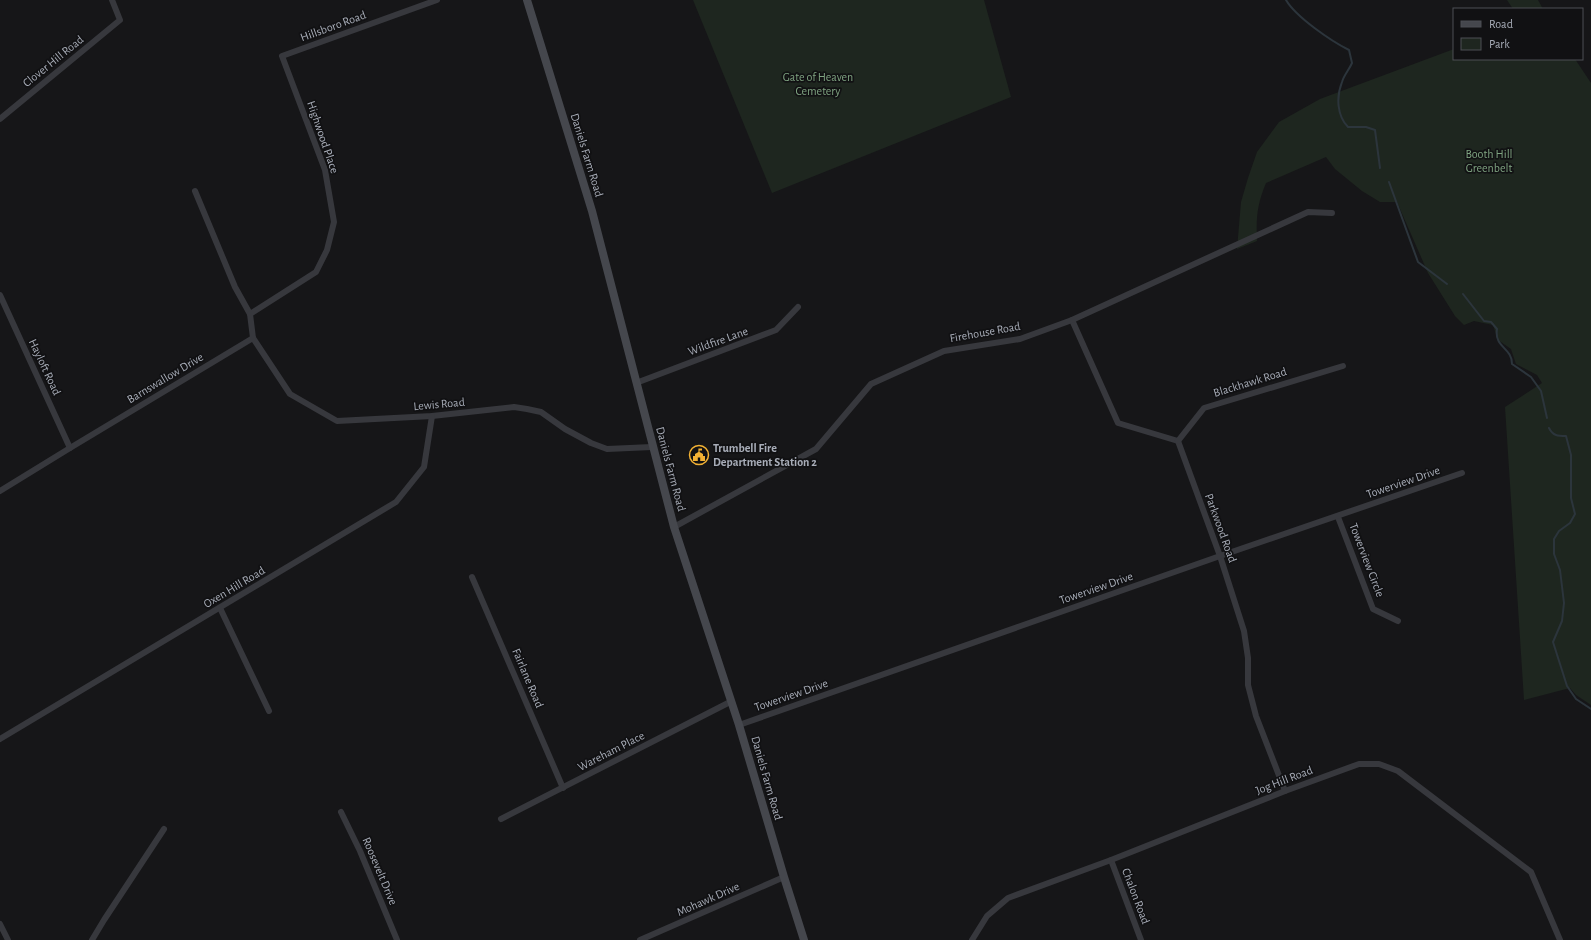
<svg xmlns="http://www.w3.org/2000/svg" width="1591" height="940" viewBox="0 0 1591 940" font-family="'Alegreya Sans',sans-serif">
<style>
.green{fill:#1e261f}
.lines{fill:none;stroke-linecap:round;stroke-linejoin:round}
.stream{stroke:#2c353c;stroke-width:2}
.minor{stroke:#37383d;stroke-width:6}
.secondary{stroke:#45474d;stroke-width:8}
.labels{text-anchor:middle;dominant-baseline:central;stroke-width:3.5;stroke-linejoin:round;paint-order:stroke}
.street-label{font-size:12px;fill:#a8adb8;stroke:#111113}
.park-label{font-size:12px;fill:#7fa381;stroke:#111113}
.poi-label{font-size:12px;font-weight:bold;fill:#a8adb8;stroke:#111113;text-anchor:start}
</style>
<rect width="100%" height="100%" fill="#161618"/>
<g class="green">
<polygon points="693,0 984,0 1011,97 772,193"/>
<polygon points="1507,0 1538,0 1543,9 1513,9"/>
<path d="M 1454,49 L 1454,59 L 1575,59 L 1591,83 L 1591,705 L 1576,695 L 1570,688 L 1524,700 L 1505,407 L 1542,383 L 1537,375 L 1516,364 L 1511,349 L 1498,340 L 1493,325 L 1474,321 L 1464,325 L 1455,316 L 1428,273 L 1397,202 L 1380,202 L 1362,191 L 1335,169 L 1326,157 L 1266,183 C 1257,205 1256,217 1257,241 L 1237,249 L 1241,202 L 1248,178 L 1257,152 L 1279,122 L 1320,99 Z"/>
</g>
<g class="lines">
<g class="stream">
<path d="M 1286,0 C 1296,17 1331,41 1349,50 L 1352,63 C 1349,70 1344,75 1342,82 C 1336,97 1337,116 1348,127 L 1366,127 L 1375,130 L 1380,168"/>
<polyline points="1389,182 1418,262 1447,284"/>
<path d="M 1463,294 L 1484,321 L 1491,322 L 1497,329 C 1494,348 1512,347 1512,364 L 1531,377 L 1541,391 L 1547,418"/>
<path d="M 1549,428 C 1553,436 1558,436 1566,436 L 1571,455 L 1571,498 L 1575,514 L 1570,523 L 1559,531 L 1554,539 L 1554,554 L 1560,570 L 1564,603 L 1562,621 L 1553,642 L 1567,686 L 1576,699 L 1591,709"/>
</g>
<g class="minor">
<polyline points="0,119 120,20 112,0"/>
<polyline points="195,191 235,287 250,314"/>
<polyline points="0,295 70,448"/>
<polyline points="1072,320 1118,423 1178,441"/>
<polyline points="253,338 290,394 337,421 432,416 514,407 527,409 541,412 565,429 591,443 607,449 652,447"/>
<polyline points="636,383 776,330 798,307"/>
<polyline points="1178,441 1220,556 1244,631 1248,658 1248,685 1256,716 1285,791"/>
<polyline points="1178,441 1204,408 1343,366"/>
<polyline points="0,491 70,448 253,338 250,314 316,272 327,250 334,222 325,170 282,56 437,0"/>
<polyline points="1338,517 1373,609 1398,621"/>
<polyline points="674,527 816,449 871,384 944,351 1020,339 1072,320 1308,212 1332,213"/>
<polyline points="472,577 563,788"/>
<polyline points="220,608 269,711"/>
<polyline points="739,725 1220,556 1462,473"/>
<polyline points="0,739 396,502 424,467 432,416"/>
<polyline points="341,812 360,851 397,940"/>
<polyline points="501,819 730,702"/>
<polyline points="1111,860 1141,940"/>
<polyline points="0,924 8,940"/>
<polyline points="92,940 104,920 164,829"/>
<polyline points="640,940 784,877"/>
<polyline points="972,940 987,916 1008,898 1111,860 1285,791 1359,764 1379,764 1398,771 1531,872 1560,940"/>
</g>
<polyline class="secondary" points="527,0 592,211 674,527 739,725 784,877 804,940"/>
</g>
<defs>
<symbol id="civic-ring" viewBox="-11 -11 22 22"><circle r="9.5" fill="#111113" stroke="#f2b134" stroke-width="1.5"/><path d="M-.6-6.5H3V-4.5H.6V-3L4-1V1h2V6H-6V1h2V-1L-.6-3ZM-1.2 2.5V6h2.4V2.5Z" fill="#f2b134"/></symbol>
</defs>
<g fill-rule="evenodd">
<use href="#civic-ring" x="688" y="444" width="22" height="22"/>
</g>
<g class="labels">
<g class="street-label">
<text transform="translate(333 26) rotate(-20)">Hillsboro Road</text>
<text transform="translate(53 61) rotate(-39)">Clover Hill Road</text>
<text transform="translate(323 137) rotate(71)">Highwood Place</text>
<text transform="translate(587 155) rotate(73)">Daniels Farm Road</text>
<text transform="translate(985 332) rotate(-10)">Firehouse Road</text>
<text transform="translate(718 341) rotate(-20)">Wildfire Lane</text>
<text transform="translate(45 367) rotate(65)">Hayloft Road</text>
<text transform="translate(165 378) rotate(-31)">Barnswallow Drive</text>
<text transform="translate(1250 382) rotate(-17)">Blackhawk Road</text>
<text transform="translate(439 404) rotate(-5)">Lewis Road</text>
<text transform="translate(671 469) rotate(75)">Daniels Farm Road</text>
<text transform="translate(1403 482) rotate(-19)">Towerview Drive</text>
<text transform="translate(1221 528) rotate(70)">Parkwood Road</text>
<text transform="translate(1367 560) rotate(69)">Towerview Circle</text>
<text transform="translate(234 587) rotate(-31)">Oxen Hill Road</text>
<text transform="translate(1096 588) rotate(-19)">Towerview Drive</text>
<text transform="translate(528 678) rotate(67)">Fairlane Road</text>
<text transform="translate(791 695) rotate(-19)">Towerview Drive</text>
<text transform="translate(611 751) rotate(-27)">Wareham Place</text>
<text transform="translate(767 778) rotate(74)">Daniels Farm Road</text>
<text transform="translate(1284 780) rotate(-21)">Jog Hill Road</text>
<text transform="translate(380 871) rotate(67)">Roosevelt Drive</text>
<text transform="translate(1136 896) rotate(69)">Chalon Road</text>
<text transform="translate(708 899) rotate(-24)">Mohawk Drive</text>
</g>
<g class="park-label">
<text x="818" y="77">Gate of Heaven<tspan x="818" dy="14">Cemetery</tspan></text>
<text x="1489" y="154">Booth Hill<tspan x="1489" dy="14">Greenbelt</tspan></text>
</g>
<g class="poi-label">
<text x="713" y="448">Trumbell Fire<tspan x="713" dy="14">Department Station 2</tspan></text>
</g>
</g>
<rect x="1453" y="8" width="130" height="52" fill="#111113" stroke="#4d4f55"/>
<rect x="1461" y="21" width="20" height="6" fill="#45474d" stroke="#4d4f55"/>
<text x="1489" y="28" font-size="12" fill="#a8adb8">Road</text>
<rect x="1461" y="38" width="20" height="12" fill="#1e261f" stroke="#4d4f55"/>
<text x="1489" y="48" font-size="12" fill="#a8adb8">Park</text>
</svg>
